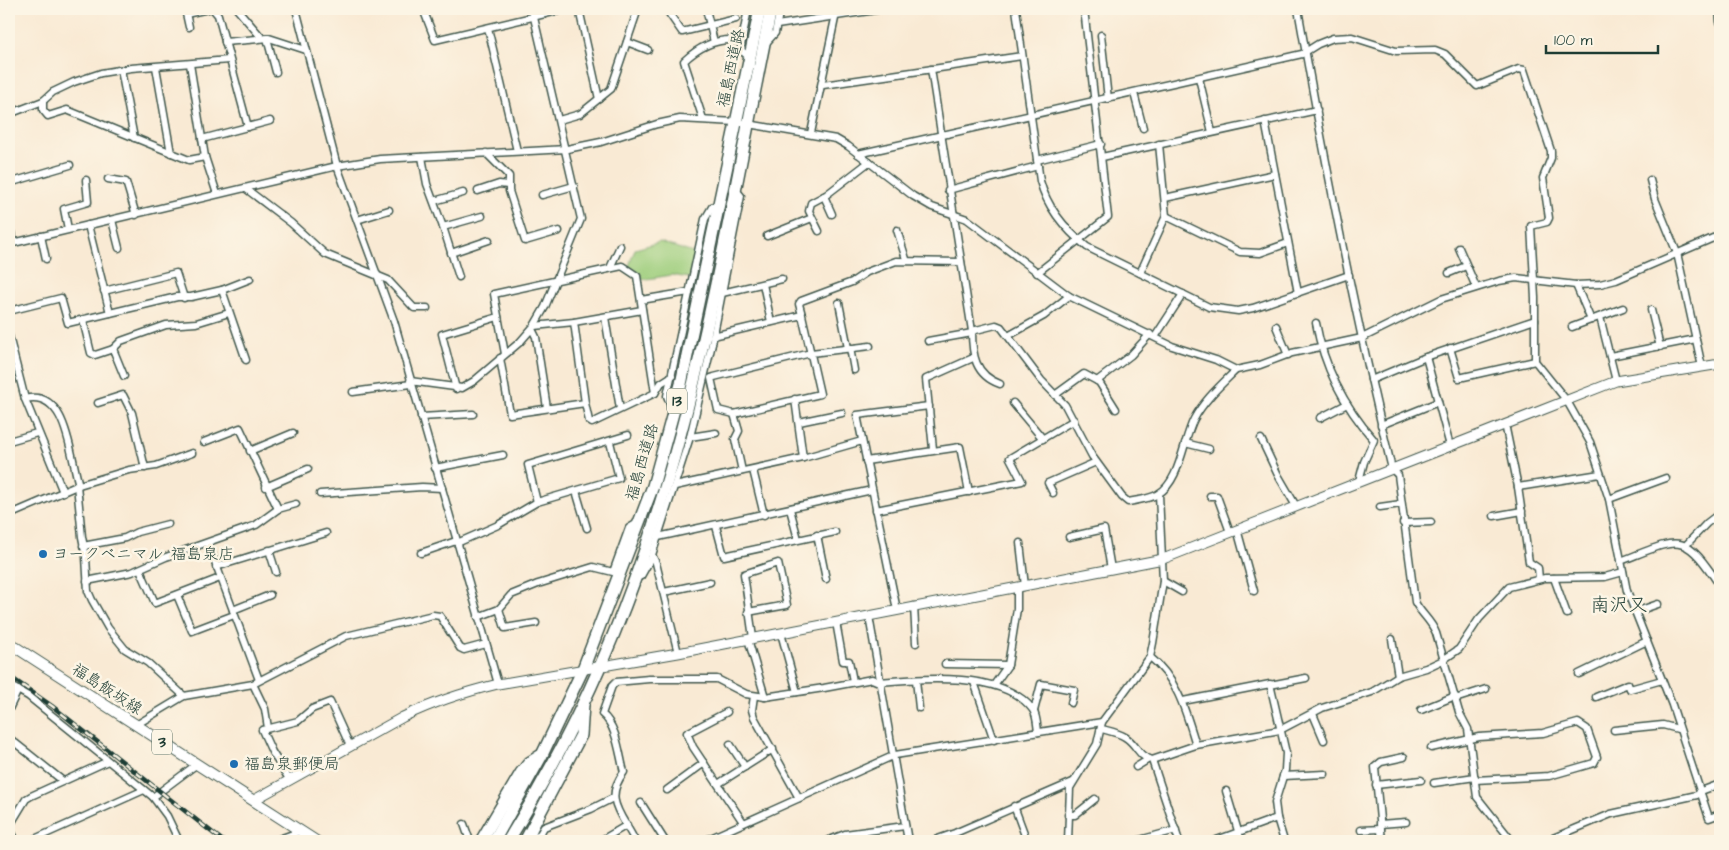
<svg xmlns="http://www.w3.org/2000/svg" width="1729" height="850" viewBox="0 0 1729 850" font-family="'Architects Daughter','Klee One',sans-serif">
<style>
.green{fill:#9ece7d;stroke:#5e8658}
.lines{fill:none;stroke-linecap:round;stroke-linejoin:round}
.street-casing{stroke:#40574c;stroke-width:9}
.secondary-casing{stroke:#40574c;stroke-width:11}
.primary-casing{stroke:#40574c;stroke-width:12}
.highway-casing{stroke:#40574c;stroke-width:14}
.street{stroke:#fff;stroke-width:6}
.secondary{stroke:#fff;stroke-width:9}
.primary{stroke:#fff;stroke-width:10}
.highway{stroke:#fff;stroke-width:11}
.rail-casing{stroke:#1f3d34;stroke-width:4.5}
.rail{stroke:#fcf5e5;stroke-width:2.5;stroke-dasharray:8;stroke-linecap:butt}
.poi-dot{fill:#1f6fb2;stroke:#fcf5e5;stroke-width:2}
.labels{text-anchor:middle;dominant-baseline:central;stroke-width:5;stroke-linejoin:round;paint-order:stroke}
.shield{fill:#fcf5e5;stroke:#617469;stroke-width:1}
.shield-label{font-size:15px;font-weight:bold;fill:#1f3d34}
.street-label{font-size:16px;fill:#1f3d34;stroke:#fcf5e5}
.poi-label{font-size:16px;fill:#1f3d34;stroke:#fcf5e5;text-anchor:start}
.quarter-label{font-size:19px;fill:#1f3d34;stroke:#fcf5e5}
</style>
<rect width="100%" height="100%" fill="#fcf5e5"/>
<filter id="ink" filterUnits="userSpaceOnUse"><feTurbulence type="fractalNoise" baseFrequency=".02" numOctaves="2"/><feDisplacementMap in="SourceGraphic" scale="10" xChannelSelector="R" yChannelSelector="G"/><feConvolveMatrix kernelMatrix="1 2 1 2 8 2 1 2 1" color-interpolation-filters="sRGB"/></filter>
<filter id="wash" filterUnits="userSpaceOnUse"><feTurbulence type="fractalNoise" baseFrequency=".0096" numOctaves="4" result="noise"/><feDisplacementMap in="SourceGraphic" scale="20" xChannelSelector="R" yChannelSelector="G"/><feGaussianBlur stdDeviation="1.12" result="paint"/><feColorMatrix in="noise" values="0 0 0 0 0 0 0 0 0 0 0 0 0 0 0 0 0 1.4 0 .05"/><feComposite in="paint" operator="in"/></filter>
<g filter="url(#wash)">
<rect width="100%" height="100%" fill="#f9ead4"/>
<polygon class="green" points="660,242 699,255 694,279 672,275 641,280 641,274 629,266 635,249"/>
</g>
<g filter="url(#ink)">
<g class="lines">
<defs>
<g id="street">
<polyline points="185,9 189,27"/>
<polyline points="213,9 218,15 248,127"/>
<polyline points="237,9 262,38"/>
<polyline points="296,9 337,166 394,321 498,684"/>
<polyline points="423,9 435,40 566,9"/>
<polyline points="579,9 599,99"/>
<polyline points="666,9 682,32 736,19"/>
<polyline points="706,9 714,42"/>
<polyline points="748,9 741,46 742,51 750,58"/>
<path d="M 1016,9 L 1040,181 C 1047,207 1066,230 1087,247 L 1209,307 L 1238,311 L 1253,308 L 1349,275"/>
<path d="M 1298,9 C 1325,163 1355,317 1392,469 L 1398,475 L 1415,602 C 1421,614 1431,620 1436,633 L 1459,712 L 1468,729 L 1477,797 L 1512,841"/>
<polyline points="1719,9 1720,22"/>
<polyline points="186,14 208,9"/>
<polyline points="777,25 882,9"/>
<polyline points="488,28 517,151"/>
<polyline points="1101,35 1108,99"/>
<polyline points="267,38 276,72"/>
<polyline points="225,42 269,38 306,50"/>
<polyline points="627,42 648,50"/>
<polyline points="766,43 775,33 780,9"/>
<polyline points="190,64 205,157 217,194"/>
<polyline points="156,67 171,153"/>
<path d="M 931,69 L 972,331 L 996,325 L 1001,327 L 1041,380 L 1065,405 L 1092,456 L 1122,497 L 1128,502 C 1138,500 1150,499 1158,494 C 1180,482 1183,440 1194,419 C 1204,400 1221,385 1236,370"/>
<polyline points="121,70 134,138"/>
<polyline points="1199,78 1212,132"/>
<polyline points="823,85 1022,56"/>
<polyline points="1134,93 1143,128"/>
<polyline points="43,101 43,110 48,116 67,110 189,160 205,157"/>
<polyline points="9,114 43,101 53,92 74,82 101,73 131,68 229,60"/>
<path d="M 703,119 L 684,61 C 700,46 719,37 741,41"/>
<polyline points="559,120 580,114 611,89 638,9"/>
<polyline points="1265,121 1298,293"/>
<polyline points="811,133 837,9"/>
<polyline points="202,139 270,121"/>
<polyline points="486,153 509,176 509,191 525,241 559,231"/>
<polyline points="858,154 1302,54 1318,44 1333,38 1352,37 1396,51 1435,50 1445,54 1477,86 1519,69 1524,70 1551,151 1551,158 1543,178 1549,218 1547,222 1531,226 1535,298 1535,361 1567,401 1590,442 1609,499 1627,591 1672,705 1709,818 1720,814"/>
<polyline points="422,157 427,184 443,227 459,277"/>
<polyline points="1102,157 1317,110"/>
<polyline points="1037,160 1101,144"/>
<polyline points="108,179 126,182 136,215"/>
<polyline points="1650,180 1655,199 1677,253 1702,367"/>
<polyline points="9,183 70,165"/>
<polyline points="245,188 291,223 325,254 388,280 414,308 427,308"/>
<polyline points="948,190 1038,166"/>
<polyline points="478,191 499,184 508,185"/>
<polyline points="542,195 574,186"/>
<polyline points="824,196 832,214"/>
<polyline points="1165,198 1275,174"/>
<polyline points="434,201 463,193"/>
<polyline points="1166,216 1240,252 1260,253 1288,243"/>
<polyline points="112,220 119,248"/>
<polyline points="357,220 389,210"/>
<polyline points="9,223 13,243"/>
<polyline points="88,225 110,313"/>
<polyline points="443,227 482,216"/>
<polyline points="68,229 64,209 88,202 86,180"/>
<polyline points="897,230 906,259"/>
<polyline points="819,231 809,211 811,203 826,195 869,162"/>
<polyline points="41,236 46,259"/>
<polyline points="767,236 812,218"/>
<polyline points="9,244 337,166 380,159 567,149 601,142 657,124 680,119 736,122 836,139 848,146 913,196 932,207 967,219 1069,296 1172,346 1216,360 1236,370 1260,365 1292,353 1362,338 1441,299 1499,281 1516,278 1576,285 1600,284 1616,280 1720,235"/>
<polyline points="1459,248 1476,287"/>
<polyline points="451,253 489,240"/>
<polyline points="610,268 620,246"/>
<polyline points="1037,273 1108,217 1084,9"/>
<polyline points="1140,273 1166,216 1159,144"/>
<polyline points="1449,273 1466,266"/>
<polyline points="763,284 771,322"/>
<polyline points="1576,285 1591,320"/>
<polyline points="222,290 250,279"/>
<polyline points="104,291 176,273 184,298"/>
<polyline points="722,293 782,279"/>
<polyline points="641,300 689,292"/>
<polyline points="839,303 848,348"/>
<polyline points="1651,310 1660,347"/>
<polyline points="9,311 61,298 68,323 177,297 191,297 222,290 246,360"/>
<polyline points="802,315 799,304 801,301 852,282 867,272 896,261 961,262"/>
<polyline points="605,317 620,409"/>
<polyline points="1600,317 1616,381"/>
<polyline points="83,320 91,353 95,355 113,349"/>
<path d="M 1316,323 C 1324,368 1344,406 1374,440 L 1364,462 L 1359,481"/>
<polyline points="534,326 574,322 642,310"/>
<polyline points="1276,326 1288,355"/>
<polyline points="1572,327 1623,308"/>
<polyline points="532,329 536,337 547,408"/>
<path d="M 972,331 C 972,355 975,375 1000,384"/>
<polyline points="9,336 25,399 63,492"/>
<polyline points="713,336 802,315 820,394 734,414 718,410 711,378 714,377 811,353 870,346"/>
<polyline points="1008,336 1044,316 1069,296"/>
<polyline points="1155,337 1183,294"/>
<polyline points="928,341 972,333"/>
<polyline points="850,348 854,370"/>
<polyline points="1450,348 1459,378 1535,361"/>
<polyline points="505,354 494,294 622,266 637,276 655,393"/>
<polyline points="1610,356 1696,339"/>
<polyline points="1426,357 1450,446"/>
<polyline points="500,358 510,414 585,403 574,322"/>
<polyline points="124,376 113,349 121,341 166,325 196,323 229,313"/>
<polyline points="1371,380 1426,357 1535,320"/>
<polyline points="410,381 462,388 474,381 520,342 534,326 545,307 581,219 532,9"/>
<polyline points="1097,381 1131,355 1150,334"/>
<polyline points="456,389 442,334 498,317"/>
<polyline points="353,392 411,384"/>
<polyline points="1055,395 1084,374 1099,382 1116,409"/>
<path d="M 25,399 C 68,388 70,458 79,485"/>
<polyline points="795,399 803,458"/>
<polyline points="98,403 123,395 132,413 145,468"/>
<polyline points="585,403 589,421 592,423 655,393 661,383 672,376"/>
<polyline points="1013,403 1043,439"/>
<polyline points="673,411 667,396 705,219 712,207 719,204"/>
<polyline points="734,414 739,431 735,439 742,471"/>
<polyline points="421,417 473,414"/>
<polyline points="1320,418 1347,404"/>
<polyline points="799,422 842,413"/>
<polyline points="1505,424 1518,487 1529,562 1538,568 1539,579"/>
<polyline points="1381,425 1438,402"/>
<polyline points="690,437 716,433"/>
<polyline points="1261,439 1278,475 1296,506"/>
<polyline points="9,441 37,433"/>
<polyline points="204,442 240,428 278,509"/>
<polyline points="1185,443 1209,449"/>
<polyline points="933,449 926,379 973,358"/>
<polyline points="250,451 293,433"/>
<polyline points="866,461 960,447 969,492"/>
<polyline points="435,468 503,455"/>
<polyline points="753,470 764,515"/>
<polyline points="77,485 82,537 86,557 88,591 92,600 108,628 125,649 148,663 184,696"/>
<polyline points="675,486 803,458 862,441"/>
<polyline points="266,487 308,469"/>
<polyline points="1518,487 1600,474"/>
<polyline points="576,491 587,528"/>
<polyline points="1053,493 1048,483 1096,462"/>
<polyline points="320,494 422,487 442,488"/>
<polyline points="1210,496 1217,496 1230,532"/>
<polyline points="1609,499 1666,478"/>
<polyline points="537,502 528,465 628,435"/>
<polyline points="1380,507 1401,504"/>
<polyline points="790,509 798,539"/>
<polyline points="876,510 1022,481 1010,458 1074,420"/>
<polyline points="9,515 79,485 129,470 156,466 192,453"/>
<polyline points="1494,516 1522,511"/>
<polyline points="1403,523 1431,522"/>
<polyline points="716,526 724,556 835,532"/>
<polyline points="1237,529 1254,591"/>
<polyline points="817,535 826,579"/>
<polyline points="658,537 872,490"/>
<polyline points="1069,537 1104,529 1111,569"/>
<polyline points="208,543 259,680"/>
<polyline points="457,543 498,525 537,502 619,478 610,442"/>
<polyline points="1020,543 1025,586"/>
<polyline points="1686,545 1707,523 1720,513"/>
<polyline points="83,546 125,538 137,532 168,524"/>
<polyline points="269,550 276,572"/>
<polyline points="421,553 456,541"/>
<polyline points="652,555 656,563 678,653"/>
<path d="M 1621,561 C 1680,538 1683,530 1720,586"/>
<polyline points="216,567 326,533"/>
<polyline points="140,569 155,603 220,578"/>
<polyline points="636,578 641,576 651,558 690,437 712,344 741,196 736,190"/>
<polyline points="1554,578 1567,614"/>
<polyline points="87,581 132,572 166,557 256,525 278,509 296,504"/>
<polyline points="1163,581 1182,592"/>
<polyline points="664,592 710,582"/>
<polyline points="177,595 192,631 234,615"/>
<polyline points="914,606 916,643"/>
<polyline points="499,609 505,628 536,623"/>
<polyline points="233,610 270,595"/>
<polyline points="897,610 857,415 929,406"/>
<polyline points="748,612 787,605 778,563 744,574 753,638"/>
<polyline points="1635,612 1658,604"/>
<polyline points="869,616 908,841"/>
<polyline points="478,617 499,609 511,595 538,584 593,567 613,572 629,528 639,522"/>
<polyline points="836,622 843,661 849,661 853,681"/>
<polyline points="781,633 797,692"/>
<polyline points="748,639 765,697"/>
<polyline points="1392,639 1398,676"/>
<path d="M 1150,657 C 1177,678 1186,712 1196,745"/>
<polyline points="945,664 1008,665 1017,609 1017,587"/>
<polyline points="1579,674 1647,641"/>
<polyline points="916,680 919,708"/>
<polyline points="974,682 994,740"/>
<polyline points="253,684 265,709 268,728"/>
<polyline points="9,685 28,696 153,797 197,764"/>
<polyline points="994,685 1008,665"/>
<polyline points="1270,685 1306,678"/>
<polyline points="754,696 752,710 754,717 799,798"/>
<polyline points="1596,697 1628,684 1630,689 1662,680"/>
<polyline points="1455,699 1486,689"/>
<polyline points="1183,701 1270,684 1286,753 1285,770 1275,802 1277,818 1284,841"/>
<polyline points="9,709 18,690"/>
<polyline points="1421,710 1455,696"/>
<polyline points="1034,711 1041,684 1074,690 1071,703"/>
<polyline points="727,712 687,733 693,747 743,822"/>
<polyline points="1313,714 1324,740"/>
<polyline points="136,725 184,696 253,684 346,636 433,615 440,616 460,648 464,650 486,644"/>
<path d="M 1102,729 C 1109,731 1119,733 1125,737 C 1137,744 1138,757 1152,760 L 1179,841"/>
<polyline points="1614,730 1663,725 1678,729"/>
<polyline points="9,738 63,781"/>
<polyline points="730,744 745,767"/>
<polyline points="1431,748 1479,737 1543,733 1578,723 1587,729 1597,757 1594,763 1549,776 1475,780"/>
<polyline points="1152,760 1196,745 1280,730 1322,708 1372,692 1398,676 1426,668 1443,660 1459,649 1479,619 1509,587 1545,578 1605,577 1623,572"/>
<polyline points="1136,767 1149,759"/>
<polyline points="1283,776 1325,774"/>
<polyline points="289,779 272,752 262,730 298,721 312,709 330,702 350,746"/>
<polyline points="1434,783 1475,777"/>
<polyline points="718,784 773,749"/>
<polyline points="1376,785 1421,780"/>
<polyline points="667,790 704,763"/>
<polyline points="1226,791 1241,841"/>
<polyline points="153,797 167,816 179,841"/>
<polyline points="641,803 665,841"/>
<polyline points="1014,806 1027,841"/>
<polyline points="1068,815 1075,815 1095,799"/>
<polyline points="464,824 470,841"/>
<polyline points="1380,824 1406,822"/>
<polyline points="1361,830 1381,829"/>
<polyline points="16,841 9,827 26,799 31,796 108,761"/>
<polyline points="30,841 144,790"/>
<polyline points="274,841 301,831"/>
<polyline points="526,841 540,834 544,827 591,809 613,798"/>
<polyline points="600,841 627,825"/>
<path d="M 635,841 C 621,813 603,800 624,772 C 619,753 617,726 602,714 L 612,686 L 616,682 L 649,679 L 717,679 L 746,694 L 765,697 L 824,688 L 872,679 L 879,682 C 921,678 1005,671 1033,710 C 1037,716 1037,725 1038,732"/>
<polyline points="704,841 895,755 1102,722"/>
<polyline points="827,841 845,834 905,826"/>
<polyline points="932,841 955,833 1073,782"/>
<polyline points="1068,841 1070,788 1097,744 1102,722 1150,657 1153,643 1163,581 1159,494"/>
<polyline points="1136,841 1176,830"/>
<polyline points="1214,841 1277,818"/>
<polyline points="1382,841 1375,767 1381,762 1404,757"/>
<polyline points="1546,841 1611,814 1697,795 1701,791 1720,784"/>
</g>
<path id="secondary" d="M 254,800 L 403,717 C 434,702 465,692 498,684 L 678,653 L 1163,559 L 1616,381 L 1720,364"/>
<polyline id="primary" points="9,643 316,841"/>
<g id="highway">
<polyline points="481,841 521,773 529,763 540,756"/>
<polyline points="494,841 542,755 583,669 653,486 681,384 760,9"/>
<path d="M 508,841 C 564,751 611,651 645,550 C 705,376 734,189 771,9"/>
<polyline points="525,841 581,735 583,704"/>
</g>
</defs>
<use href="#street" class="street-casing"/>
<use href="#secondary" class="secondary-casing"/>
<use href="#primary" class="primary-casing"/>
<use href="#highway" class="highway-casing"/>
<use href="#street" class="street"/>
<use href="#secondary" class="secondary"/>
<use href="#primary" class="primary"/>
<use href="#highway" class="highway"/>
<defs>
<polyline id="rail" points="9,676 52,706 223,841"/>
</defs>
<use href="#rail" class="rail-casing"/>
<use href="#rail" class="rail"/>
</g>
</g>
<g class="poi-dot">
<circle cx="43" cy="554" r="5"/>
<circle cx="234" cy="764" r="5"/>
</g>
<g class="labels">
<g class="shield">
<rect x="667" y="388.5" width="20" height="25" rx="4"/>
<rect x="152" y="729.5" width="20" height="25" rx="4"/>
</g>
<g class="shield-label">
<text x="677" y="401">13</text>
<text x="162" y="742">3</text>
</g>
<g class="street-label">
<text transform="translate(731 68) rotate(-78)">福島西道路</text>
<text transform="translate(642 462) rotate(-74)">福島西道路</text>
<text transform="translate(107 689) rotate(33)">福島飯坂線</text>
</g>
<g class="poi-label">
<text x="53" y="554">ヨークベニマル 福島泉店</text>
<text x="244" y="764">福島泉郵便局</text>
</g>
<g class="quarter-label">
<text x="1619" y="605">南沢又</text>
</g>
</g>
<rect width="1729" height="850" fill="none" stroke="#fcf5e5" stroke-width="30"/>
<path d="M1546 45v8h112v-8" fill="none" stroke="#1f3d34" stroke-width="2.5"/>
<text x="1554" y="45" font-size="15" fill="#1f3d34" stroke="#fcf5e5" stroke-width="4" paint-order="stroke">100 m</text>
</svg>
